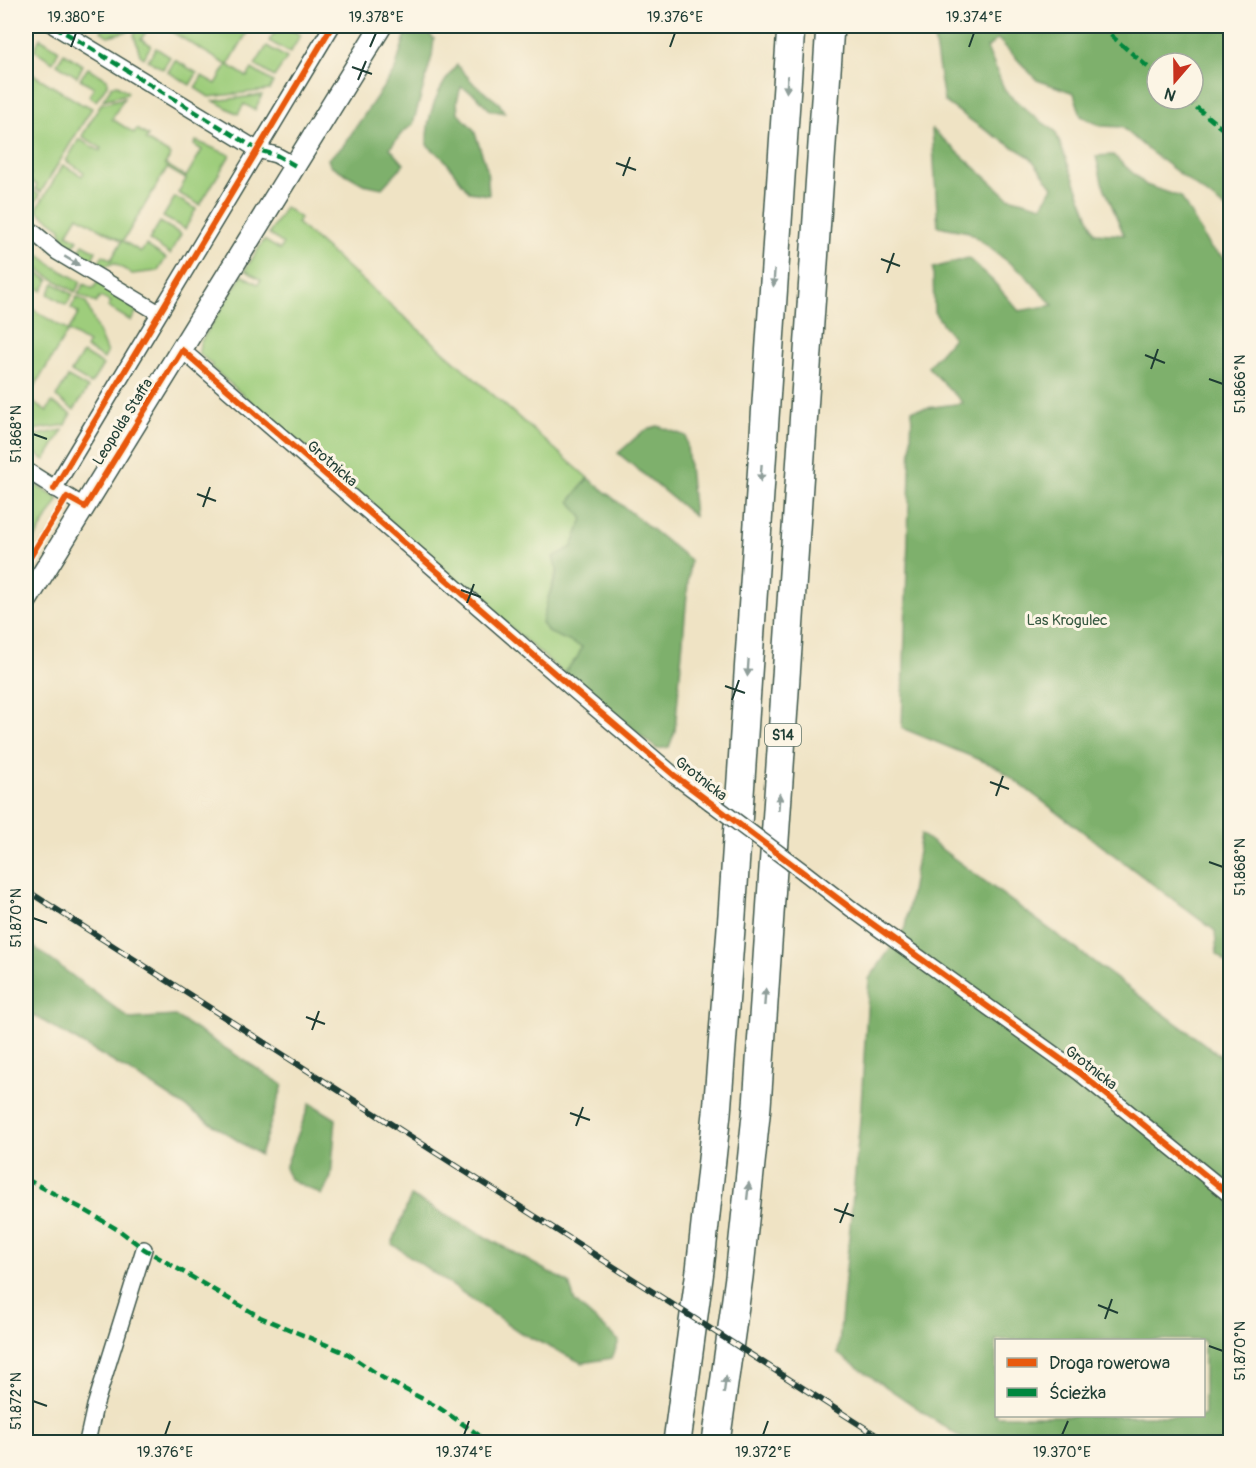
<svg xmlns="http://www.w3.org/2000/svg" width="1256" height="1468" viewBox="0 0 1256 1468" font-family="Pangolin,sans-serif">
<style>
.green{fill:#9ecd7c;stroke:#5e8558;stroke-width:1.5}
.forest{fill:#7eb06c;stroke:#4e7650;stroke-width:1.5;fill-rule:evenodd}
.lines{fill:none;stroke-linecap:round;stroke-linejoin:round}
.street-casing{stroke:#3e564a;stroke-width:18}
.secondary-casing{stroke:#3e564a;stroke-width:24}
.highway-casing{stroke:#3e564a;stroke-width:30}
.street{stroke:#fff;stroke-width:15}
.secondary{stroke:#fff;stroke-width:21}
.highway{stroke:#fff;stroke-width:27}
.rail-casing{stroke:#1f3d34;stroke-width:6}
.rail{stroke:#fcf5e5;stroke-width:4;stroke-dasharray:11;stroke-linecap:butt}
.street-bridge-casing{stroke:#3e564a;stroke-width:18;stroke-linecap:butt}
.street-bridge{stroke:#fff;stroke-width:15}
.quiet{stroke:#00873e;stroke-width:4.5;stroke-dasharray:9 4.5;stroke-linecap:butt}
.cycleway-casing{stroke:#fcf5e5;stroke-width:10}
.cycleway{stroke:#e8590c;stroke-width:6}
.oneway{fill:#8f9e9a}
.ticks{fill:none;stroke:#1f3d34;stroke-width:2}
.labels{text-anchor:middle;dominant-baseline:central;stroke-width:6;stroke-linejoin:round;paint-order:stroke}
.shield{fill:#fcf5e5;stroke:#617469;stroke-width:1.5}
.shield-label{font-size:14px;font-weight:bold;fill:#1f3d34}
.street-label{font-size:15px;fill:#1f3d34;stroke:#fcf5e5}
.park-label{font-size:15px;fill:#385a42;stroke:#fcf5e5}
.neatline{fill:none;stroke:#1f3d34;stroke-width:2}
.ticks-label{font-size:15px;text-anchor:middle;fill:#1f3d34}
</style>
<rect width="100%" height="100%" fill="#fcf5e5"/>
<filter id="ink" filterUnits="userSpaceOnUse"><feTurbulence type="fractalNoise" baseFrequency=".0167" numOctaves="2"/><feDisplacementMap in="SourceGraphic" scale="12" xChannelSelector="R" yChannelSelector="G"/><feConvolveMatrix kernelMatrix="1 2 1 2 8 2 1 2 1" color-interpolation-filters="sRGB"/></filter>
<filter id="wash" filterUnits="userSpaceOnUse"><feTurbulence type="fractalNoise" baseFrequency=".008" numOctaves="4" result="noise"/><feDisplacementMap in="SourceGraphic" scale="24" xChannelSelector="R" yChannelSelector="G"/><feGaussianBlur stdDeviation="1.35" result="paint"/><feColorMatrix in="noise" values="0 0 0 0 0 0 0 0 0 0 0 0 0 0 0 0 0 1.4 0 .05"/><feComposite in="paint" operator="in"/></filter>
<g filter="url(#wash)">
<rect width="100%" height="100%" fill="#efe3c4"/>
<g class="green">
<polygon points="105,26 133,26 129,31 108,36 101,31"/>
<polygon points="139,26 150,26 141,39 151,45 144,58 140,55 134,34"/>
<polygon points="162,26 251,26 228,65 247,77 252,69 273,82 269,90 209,97 195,88 202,76 216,84 227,65"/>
<polygon points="279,26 285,26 301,35 290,53 269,41"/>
<polygon points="40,38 59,50 53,62 34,50"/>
<polygon points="267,46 287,58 274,77 255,65"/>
<polygon points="156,48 170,57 163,69 148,60"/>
<polygon points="64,53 83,65 77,77 57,64"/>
<polygon points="175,60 197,73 190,85 168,72"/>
<polygon points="88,68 107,79 107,85 96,101 89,96 94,87 80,79"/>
<polygon points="26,70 83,105 84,104 92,108 41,192 35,189 37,185 27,179 31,174 26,170"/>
<polygon points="117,85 128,92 127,94 103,100 112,86"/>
<polygon points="262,95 255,110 244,104 238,114 214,101"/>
<polygon points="124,98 112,119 134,133 137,129 148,136 146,140 171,155 165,164 186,177 202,150 194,145 196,141 230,155 200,205 178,193 186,179 167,168 123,241 141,252 146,245 166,258 158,271 132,274 114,263 103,267 98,264 103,255 111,260 122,241 78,216 67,234 78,240 72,248 62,242 61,228 36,210 63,165 82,176 84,172 66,161 79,139 100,151 101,148 82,136 101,104"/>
<polygon points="29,189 40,195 33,206 26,202 26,191 27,192"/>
<polygon points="175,197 196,209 185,229 163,217"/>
<polygon points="285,207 300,218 297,223 588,478 570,501 583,519 572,547 563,553 548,598 548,632 583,647 577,658 563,673 211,367 212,365 199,353 200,343 242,275 258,284 261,280 245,270 264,240 280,250 283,244 269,234"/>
<polygon points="160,222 181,234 170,254 149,240"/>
<polygon points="83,244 96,251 91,261 78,253"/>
<polygon points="37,253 55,267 81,282 75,292 30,265"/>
<polygon points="31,269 49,280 42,291 26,280"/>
<polygon points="98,281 140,306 131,321 108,307 111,302 100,297 96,303 78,294 84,284 93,289"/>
<polygon points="54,283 73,295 66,305 48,294"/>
<polygon points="77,297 86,302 107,353 104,359 86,348 88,343 68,331 27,399 47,411 52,402 71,414 66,425 26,431 26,305 68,331 79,313 71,308"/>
<polygon points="83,353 103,365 91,384 71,372"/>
<polygon points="68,377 88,388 74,410 56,397"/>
<polygon points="63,430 45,460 26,448 26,437"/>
<polygon points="32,483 59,499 26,553 26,492"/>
</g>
<g class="forest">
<polygon points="408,26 422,26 434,39 432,56 413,124 401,134 390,148 404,164 382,188 363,184 330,165 328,159 343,146 395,70"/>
<path d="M 932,26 L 1230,26 L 1230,212 L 1147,149 L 1122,127 L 1101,126 L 1081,116 L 1074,93 L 1037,80 L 998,39 L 987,48 L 1005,91 L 1032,115 L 1055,131 L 1095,233 L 1124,235 L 1102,182 L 1096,156 L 1113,155 L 1146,185 L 1181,197 L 1210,248 L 1230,262 L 1230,966 L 1217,954 L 1215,931 L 997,767 L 902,728 L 912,410 L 963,403 L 928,367 L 953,338 L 934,312 L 933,268 L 968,258 L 993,281 L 1019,311 L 1053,305 L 1024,274 L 969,232 L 938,226 L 932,129 L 1008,197 L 1042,206 L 1053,187 L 1030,157 L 979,126 L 944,101 ZM 1157,63 L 1193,63 L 1193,99 L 1157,99 Z"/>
<path d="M 457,65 L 475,85 L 499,103 L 505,113 L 490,110 L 473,93 L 461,87 L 457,101 L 458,113 L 474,130 L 487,169 L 489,195 L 469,192 L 444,159 L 427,145 C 426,115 438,87 457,65 Z"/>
<path d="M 658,426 L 686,436 L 694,516 L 618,453 C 633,442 640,429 658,426 Z"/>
<polygon points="588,478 690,560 675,731 669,747 657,749 563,673 577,658 582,647 548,632 542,623 548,598 558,572 553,557 572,547 583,519 570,501"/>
<path d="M 921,834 L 1230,1063 L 1230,1442 L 967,1442 L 838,1354 L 860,1120 L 869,979 L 905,928 ZM 996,1340 L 1204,1340 L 1204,1416 L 996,1416 Z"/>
<polygon points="26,941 130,1019 175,1016 283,1085 260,1155 144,1080 26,1011"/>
<polygon points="310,1103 336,1119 331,1177 322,1195 290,1179 285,1168"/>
<polygon points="411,1196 569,1283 575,1302 619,1341 612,1358 582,1363 521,1333 392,1244"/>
</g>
</g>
<g filter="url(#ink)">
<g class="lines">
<defs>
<g id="street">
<polyline points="54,26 258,150 276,155 296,166"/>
<polyline points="26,226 57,252 159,313"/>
<polyline points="182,350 575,691 675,776 710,802"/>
<polyline points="26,470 85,507"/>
<polyline points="54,489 332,26"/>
<polyline points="805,873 853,910 1080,1073 1230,1195"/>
<polyline points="87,1442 95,1406 144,1249"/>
</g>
<polyline id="secondary" points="26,601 381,26"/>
<g id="highway">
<polyline points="677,1442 700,1270 717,1113 732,915 791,26"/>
<polyline points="716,1442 739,1277 757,1106 830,26"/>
</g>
</defs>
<use href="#street" class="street-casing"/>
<use href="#secondary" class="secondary-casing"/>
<use href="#highway" class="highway-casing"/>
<use href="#street" class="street"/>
<use href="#secondary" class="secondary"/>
<use href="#highway" class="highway"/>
<defs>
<polyline id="rail" points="26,890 887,1442"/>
</defs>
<use href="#rail" class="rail-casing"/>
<use href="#rail" class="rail"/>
<defs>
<polyline id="street-bridge" points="710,802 805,873"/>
</defs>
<use href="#street-bridge" class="street-bridge-casing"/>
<use href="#street-bridge" class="street-bridge"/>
<g class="quiet">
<polyline points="54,26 258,150 276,155 296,166"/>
<polyline points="1100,26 1157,75"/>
<polyline points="1186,99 1230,135"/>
<polyline points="26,1179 83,1209 120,1231 144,1249 260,1317 348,1354 383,1378 438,1407 489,1442"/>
</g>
<defs>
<g id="cycleway">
<polyline points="54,489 332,26"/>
<polyline points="26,564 67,497 85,507 182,350 575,691 675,776 853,910 1080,1073 1230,1195"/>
</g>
</defs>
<use href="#cycleway" class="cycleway-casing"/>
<use href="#cycleway" class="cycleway"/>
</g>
<defs><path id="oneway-solid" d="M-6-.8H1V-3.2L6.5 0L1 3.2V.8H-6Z" transform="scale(1.5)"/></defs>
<g class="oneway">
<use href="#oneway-solid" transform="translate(787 84) rotate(94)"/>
<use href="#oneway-solid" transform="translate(72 261) rotate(31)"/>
<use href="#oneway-solid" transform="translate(774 278) rotate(94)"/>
<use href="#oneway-solid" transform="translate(761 473) rotate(94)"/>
<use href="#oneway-solid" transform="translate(748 668) rotate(94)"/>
<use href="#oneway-solid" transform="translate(779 802) rotate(-86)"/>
<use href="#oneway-solid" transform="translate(765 997) rotate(-86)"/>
<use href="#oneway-solid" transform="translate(748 1191) rotate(-84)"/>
<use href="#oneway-solid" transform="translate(725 1385) rotate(-82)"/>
</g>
</g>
<path class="ticks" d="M 71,47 L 76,33M 370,47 L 376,33M 670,47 L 675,33M 969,47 L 974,33M 352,67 L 372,74M 358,80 L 366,61M 616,163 L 636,170M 623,176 L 630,157M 881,259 L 900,266M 887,273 L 894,253M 1145,355 L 1165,363M 1151,369 L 1158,349M 1209,379 L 1223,384M 33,434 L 47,439M 197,494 L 216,501M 203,507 L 210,487M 461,590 L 481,597M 467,603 L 474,584M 725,686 L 745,693M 732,700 L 739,680M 990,782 L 1009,789M 996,796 L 1003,776M 1209,862 L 1223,867M 33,918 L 47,923M 306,1017 L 325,1024M 312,1030 L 319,1011M 570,1113 L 590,1120M 576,1126 L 583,1107M 834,1209 L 854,1216M 840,1223 L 848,1203M 1098,1305 L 1118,1313M 1105,1319 L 1112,1299M 1209,1346 L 1223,1351M 33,1401 L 47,1406M 165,1435 L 170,1421M 464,1435 L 469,1421M 763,1435 L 768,1421M 1062,1435 L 1068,1421"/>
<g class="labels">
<rect class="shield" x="765" y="724" width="36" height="22" rx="4.5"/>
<g class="shield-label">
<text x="783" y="735">S14</text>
</g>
<g class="street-label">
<text transform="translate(123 422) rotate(-58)">Leopolda Staffa</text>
<text transform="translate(332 464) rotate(41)">Grotnicka</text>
<text transform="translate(701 779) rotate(38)">Grotnicka</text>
<text transform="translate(1091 1068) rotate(38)">Grotnicka</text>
</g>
<g class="park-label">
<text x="1067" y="620">Las Krogulec</text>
</g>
</g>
<rect width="1256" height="1468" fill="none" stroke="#fcf5e5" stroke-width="66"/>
<rect x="995" y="1339" width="210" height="78" fill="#fcf5e5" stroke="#a4ab9e" stroke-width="1.5"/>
<rect x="1007" y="1358" width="30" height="9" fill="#e8590c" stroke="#a4ab9e" stroke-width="1.5"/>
<text x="1049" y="1369" font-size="18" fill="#1f3d34">Droga rowerowa</text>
<rect x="1007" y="1388" width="30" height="9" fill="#00873e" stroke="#a4ab9e" stroke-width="1.5"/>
<text x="1049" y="1399" font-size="18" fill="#1f3d34">Ścieżka</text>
<g transform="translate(1175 81) rotate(200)"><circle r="28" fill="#fcf5e5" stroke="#a4ab9e" stroke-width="1.5"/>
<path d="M0-4.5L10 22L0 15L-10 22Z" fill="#c8321e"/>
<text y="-9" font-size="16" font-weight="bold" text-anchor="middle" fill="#1f3d34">N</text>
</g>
<rect x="33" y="33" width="1190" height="1402" class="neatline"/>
<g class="ticks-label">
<text x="76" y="22">19.380°E</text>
<text x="376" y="22">19.378°E</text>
<text x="675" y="22">19.376°E</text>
<text x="974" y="22">19.374°E</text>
<text transform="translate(1240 384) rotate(-90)" y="5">51.866°N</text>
<text transform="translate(16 434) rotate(-90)" y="5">51.868°N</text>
<text transform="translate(1240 867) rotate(-90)" y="5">51.868°N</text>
<text transform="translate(16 918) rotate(-90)" y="5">51.870°N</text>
<text transform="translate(1240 1351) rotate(-90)" y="5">51.870°N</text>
<text transform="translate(16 1401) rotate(-90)" y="5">51.872°N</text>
<text x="165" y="1457">19.376°E</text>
<text x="464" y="1457">19.374°E</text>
<text x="763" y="1457">19.372°E</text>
<text x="1062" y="1457">19.370°E</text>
</g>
</svg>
